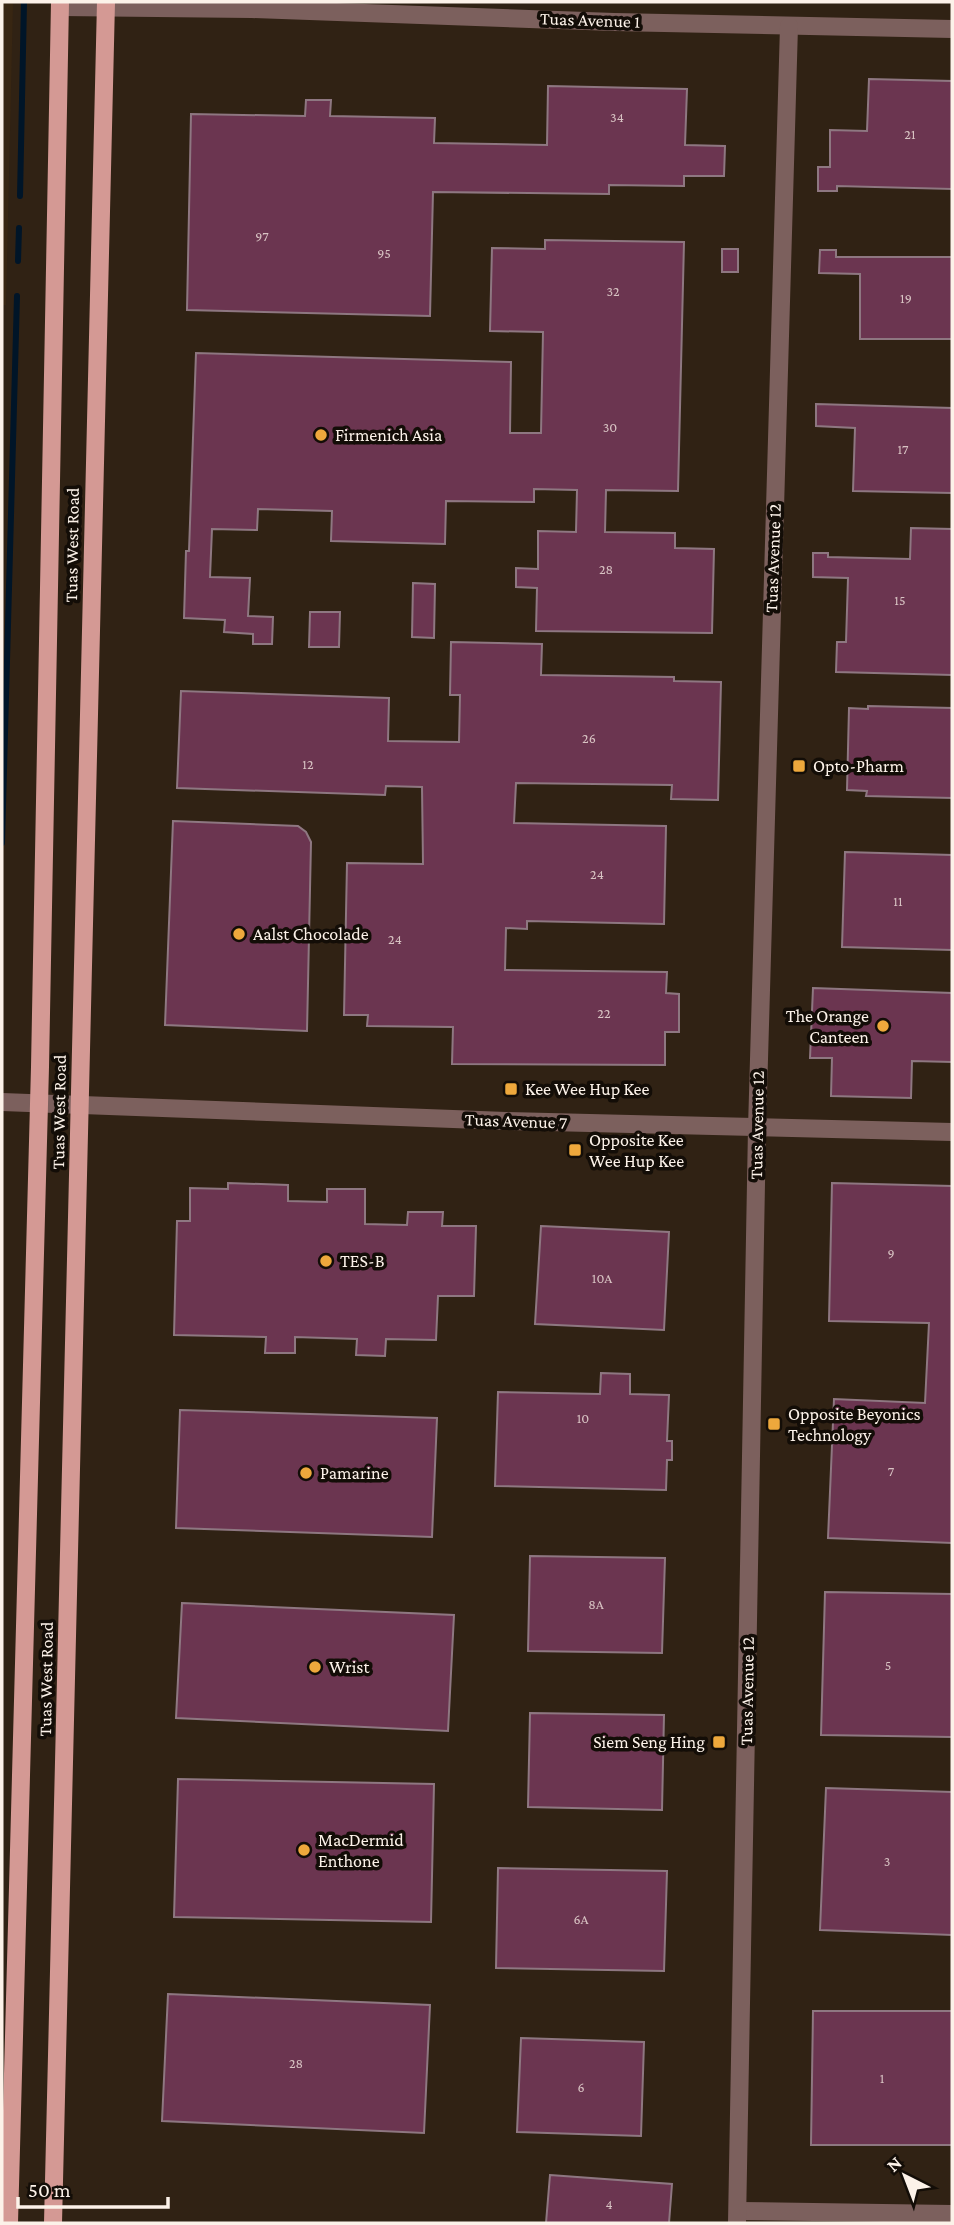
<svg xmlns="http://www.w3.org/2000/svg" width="954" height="2225" viewBox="0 0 954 2225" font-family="'Crimson Pro',serif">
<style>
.built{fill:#382612}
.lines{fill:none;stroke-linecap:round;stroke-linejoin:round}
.stream{stroke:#001528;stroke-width:6}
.building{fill:#6b3550;stroke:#8e7781;stroke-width:2}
.minor{stroke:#7c605d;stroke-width:18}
.primary{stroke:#d49994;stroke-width:18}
.poi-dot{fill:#eea83c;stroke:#130d07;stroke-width:2.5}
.labels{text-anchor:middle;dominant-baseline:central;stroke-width:7;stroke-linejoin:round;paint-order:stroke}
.number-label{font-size:14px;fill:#d8c3c3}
.street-label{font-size:18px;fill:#fcf2e9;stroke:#130d07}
.poi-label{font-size:18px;fill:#fcf2e9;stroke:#130d07;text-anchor:start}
</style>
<rect width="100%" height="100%" fill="#302214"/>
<polygon class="built" points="2,2 13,2 6,305 2,305"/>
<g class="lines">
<g class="stream">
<polyline points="20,196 24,2"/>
<polyline points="18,261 19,228"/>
<polyline points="2,843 17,296"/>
</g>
</g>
<g class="building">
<polygon points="869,79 952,81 952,189 837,186 837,191 818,191 818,167 830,167 830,130 867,131"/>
<polygon points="548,86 687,89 685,145 725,146 724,176 684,176 684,186 609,185 609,194 433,192 430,316 187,310 191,114 305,116 306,100 331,100 330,116 435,118 434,143 547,145"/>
<polygon points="545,240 684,242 678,491 606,490 605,532 675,533 675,548 714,549 712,633 536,631 537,588 516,587 516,568 538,569 538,531 576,532 577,490 534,489 534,502 446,501 445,544 331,541 332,511 258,509 257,530 212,529 210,577 250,578 248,616 273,617 272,644 253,644 253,634 224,632 225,620 184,618 186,551 189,551 196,353 511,362 510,433 541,433 543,332 490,331 492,248 545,249"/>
<rect x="722" y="249" width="16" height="23"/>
<polygon points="820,250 836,250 836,257 952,257 952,339 860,339 860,274 819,273"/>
<polygon points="816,404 952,408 952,493 853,491 855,428 816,426"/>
<polygon points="911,528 952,529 952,675 836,672 837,642 846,642 848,578 813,577 813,553 828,553 828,557 910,559"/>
<polygon points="413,583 435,584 434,638 412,637"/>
<polygon points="310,612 340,612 339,647 309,647"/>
<polygon points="451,642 542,644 541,675 674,677 674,681 721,682 718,800 671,799 672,785 516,783 514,823 666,826 664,924 527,921 527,929 506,928 505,970 667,972 666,993 679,994 679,1032 665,1032 665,1065 452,1064 453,1027 367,1026 368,1015 344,1015 347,863 423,864 422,787 386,786 385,795 177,788 181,691 389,698 388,741 459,742 460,695 450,695"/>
<polygon points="868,706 952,708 952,798 866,796 867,791 847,790 849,708 868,709"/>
<polygon points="173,821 298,826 306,832 311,842 307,1031 165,1025"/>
<polygon points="845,852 952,855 952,950 842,947"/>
<polygon points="813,988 952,993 952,1062 912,1061 911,1098 831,1096 832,1058 810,1058"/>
<polygon points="228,1183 288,1185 288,1201 327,1202 327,1189 365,1189 365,1224 407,1225 408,1212 443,1212 442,1226 476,1226 474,1296 438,1296 436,1340 386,1339 385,1356 356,1355 357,1339 295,1337 295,1353 265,1353 266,1337 174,1335 177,1221 190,1221 190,1188 228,1189"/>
<polygon points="832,1183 952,1186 952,1543 828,1538 834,1399 925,1403 929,1323 829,1321"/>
<polygon points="541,1226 669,1232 664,1330 535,1324"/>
<polygon points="601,1373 630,1374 630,1394 669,1395 667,1441 672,1441 672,1460 667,1460 666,1490 495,1486 498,1392 600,1394"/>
<polygon points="180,1410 437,1418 432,1537 176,1528"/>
<polygon points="530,1556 665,1558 662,1653 528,1651"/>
<polygon points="825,1592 952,1594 952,1737 821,1735"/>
<polygon points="182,1603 454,1615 448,1731 176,1718"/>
<polygon points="530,1713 664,1715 662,1810 528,1807"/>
<polygon points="178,1779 434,1784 431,1922 174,1917"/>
<polygon points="826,1788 952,1792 952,1935 820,1930"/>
<polygon points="498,1868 667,1871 664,1971 496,1968"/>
<polygon points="168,1994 430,2005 424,2133 162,2121"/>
<polygon points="813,2011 952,2011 952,2145 811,2145"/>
<polygon points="521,2038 644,2042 641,2136 517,2132"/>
<polygon points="550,2175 672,2184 669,2223 546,2223"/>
</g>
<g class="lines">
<g class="minor">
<polyline points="60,7 252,9 614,22 952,29"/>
<polyline points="2,1102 506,1121 952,1132"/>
<polyline points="738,2211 952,2214"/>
<polyline points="737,2223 757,1128 789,26"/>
</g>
<g class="primary">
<polyline points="9,2223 40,1067 60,2"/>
<polyline points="53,2223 106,2"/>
</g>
</g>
<g class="poi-dot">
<circle cx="321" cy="435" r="7"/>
<rect x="792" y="759" width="14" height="14" rx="3.5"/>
<circle cx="239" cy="934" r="7"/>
<circle cx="883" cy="1026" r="7"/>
<rect x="504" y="1082" width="14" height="14" rx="3.5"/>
<rect x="568" y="1143" width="14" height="14" rx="3.5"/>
<circle cx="326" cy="1261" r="7"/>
<rect x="767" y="1417" width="14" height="14" rx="3.5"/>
<circle cx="306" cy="1473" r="7"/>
<circle cx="315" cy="1667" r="7"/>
<rect x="712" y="1735" width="14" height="14" rx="3.5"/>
<circle cx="304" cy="1850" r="7"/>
</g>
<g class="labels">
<g class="number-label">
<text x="617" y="117">34</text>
<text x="910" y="134">21</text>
<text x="262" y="236">97</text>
<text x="384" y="253">95</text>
<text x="613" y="291">32</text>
<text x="906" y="298">19</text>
<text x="610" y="427">30</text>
<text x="903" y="449">17</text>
<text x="606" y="569">28</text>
<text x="900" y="600">15</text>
<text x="589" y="738">26</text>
<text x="308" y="764">12</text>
<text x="597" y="874">24</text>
<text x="898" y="901">11</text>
<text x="395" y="939">24</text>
<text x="604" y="1013">22</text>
<text x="891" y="1253">9</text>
<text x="602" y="1278">10A</text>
<text x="583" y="1418">10</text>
<text x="891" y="1471">7</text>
<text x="596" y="1604">8A</text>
<text x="888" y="1665">5</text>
<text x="887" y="1861">3</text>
<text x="581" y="1919">6A</text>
<text x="296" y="2063">28</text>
<text x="882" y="2078">1</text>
<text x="581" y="2087">6</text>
<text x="609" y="2204">4</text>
</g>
<g class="street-label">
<text transform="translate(590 20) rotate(2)">Tuas Avenue 1</text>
<text transform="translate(72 545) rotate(-89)">Tuas West Road</text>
<text transform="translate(773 558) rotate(-88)">Tuas Avenue 12</text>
<text transform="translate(59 1112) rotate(-89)">Tuas West Road</text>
<text transform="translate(516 1121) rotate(2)">Tuas Avenue 7</text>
<text transform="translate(757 1125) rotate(-89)">Tuas Avenue 12</text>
<text transform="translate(46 1679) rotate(-89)">Tuas West Road</text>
<text transform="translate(747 1691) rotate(-89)">Tuas Avenue 12</text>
</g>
<g class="poi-label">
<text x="335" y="435">Firmenich Asia</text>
<text x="813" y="766">Opto-Pharm</text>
<text x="253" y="934">Aalst Chocolade</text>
<text x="869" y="1016" text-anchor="end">The Orange<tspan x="869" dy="21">Canteen</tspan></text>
<text x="525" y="1089">Kee Wee Hup Kee</text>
<text x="589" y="1140">Opposite Kee<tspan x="589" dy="21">Wee Hup Kee</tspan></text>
<text x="340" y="1261">TES-B</text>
<text x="788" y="1414">Opposite Beyonics<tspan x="788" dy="21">Technology</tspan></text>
<text x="320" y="1473">Pamarine</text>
<text x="329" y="1667">Wrist</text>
<text x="705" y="1742" text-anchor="end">Siem Seng Hing</text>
<text x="318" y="1840">MacDermid<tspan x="318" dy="21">Enthone</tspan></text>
</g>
</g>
<rect width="954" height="2225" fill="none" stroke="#fcf2e9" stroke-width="7"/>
<g transform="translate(905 2176) rotate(318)" stroke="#130d07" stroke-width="5" paint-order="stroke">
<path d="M0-5L12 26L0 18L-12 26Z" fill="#fcf2e9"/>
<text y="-10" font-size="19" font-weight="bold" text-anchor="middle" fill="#fcf2e9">N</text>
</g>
<path d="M18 2197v10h150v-10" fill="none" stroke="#fcf2e9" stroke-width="3.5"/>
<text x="28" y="2197" font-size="21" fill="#fcf2e9" stroke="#130d07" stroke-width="5" paint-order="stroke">50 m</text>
</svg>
